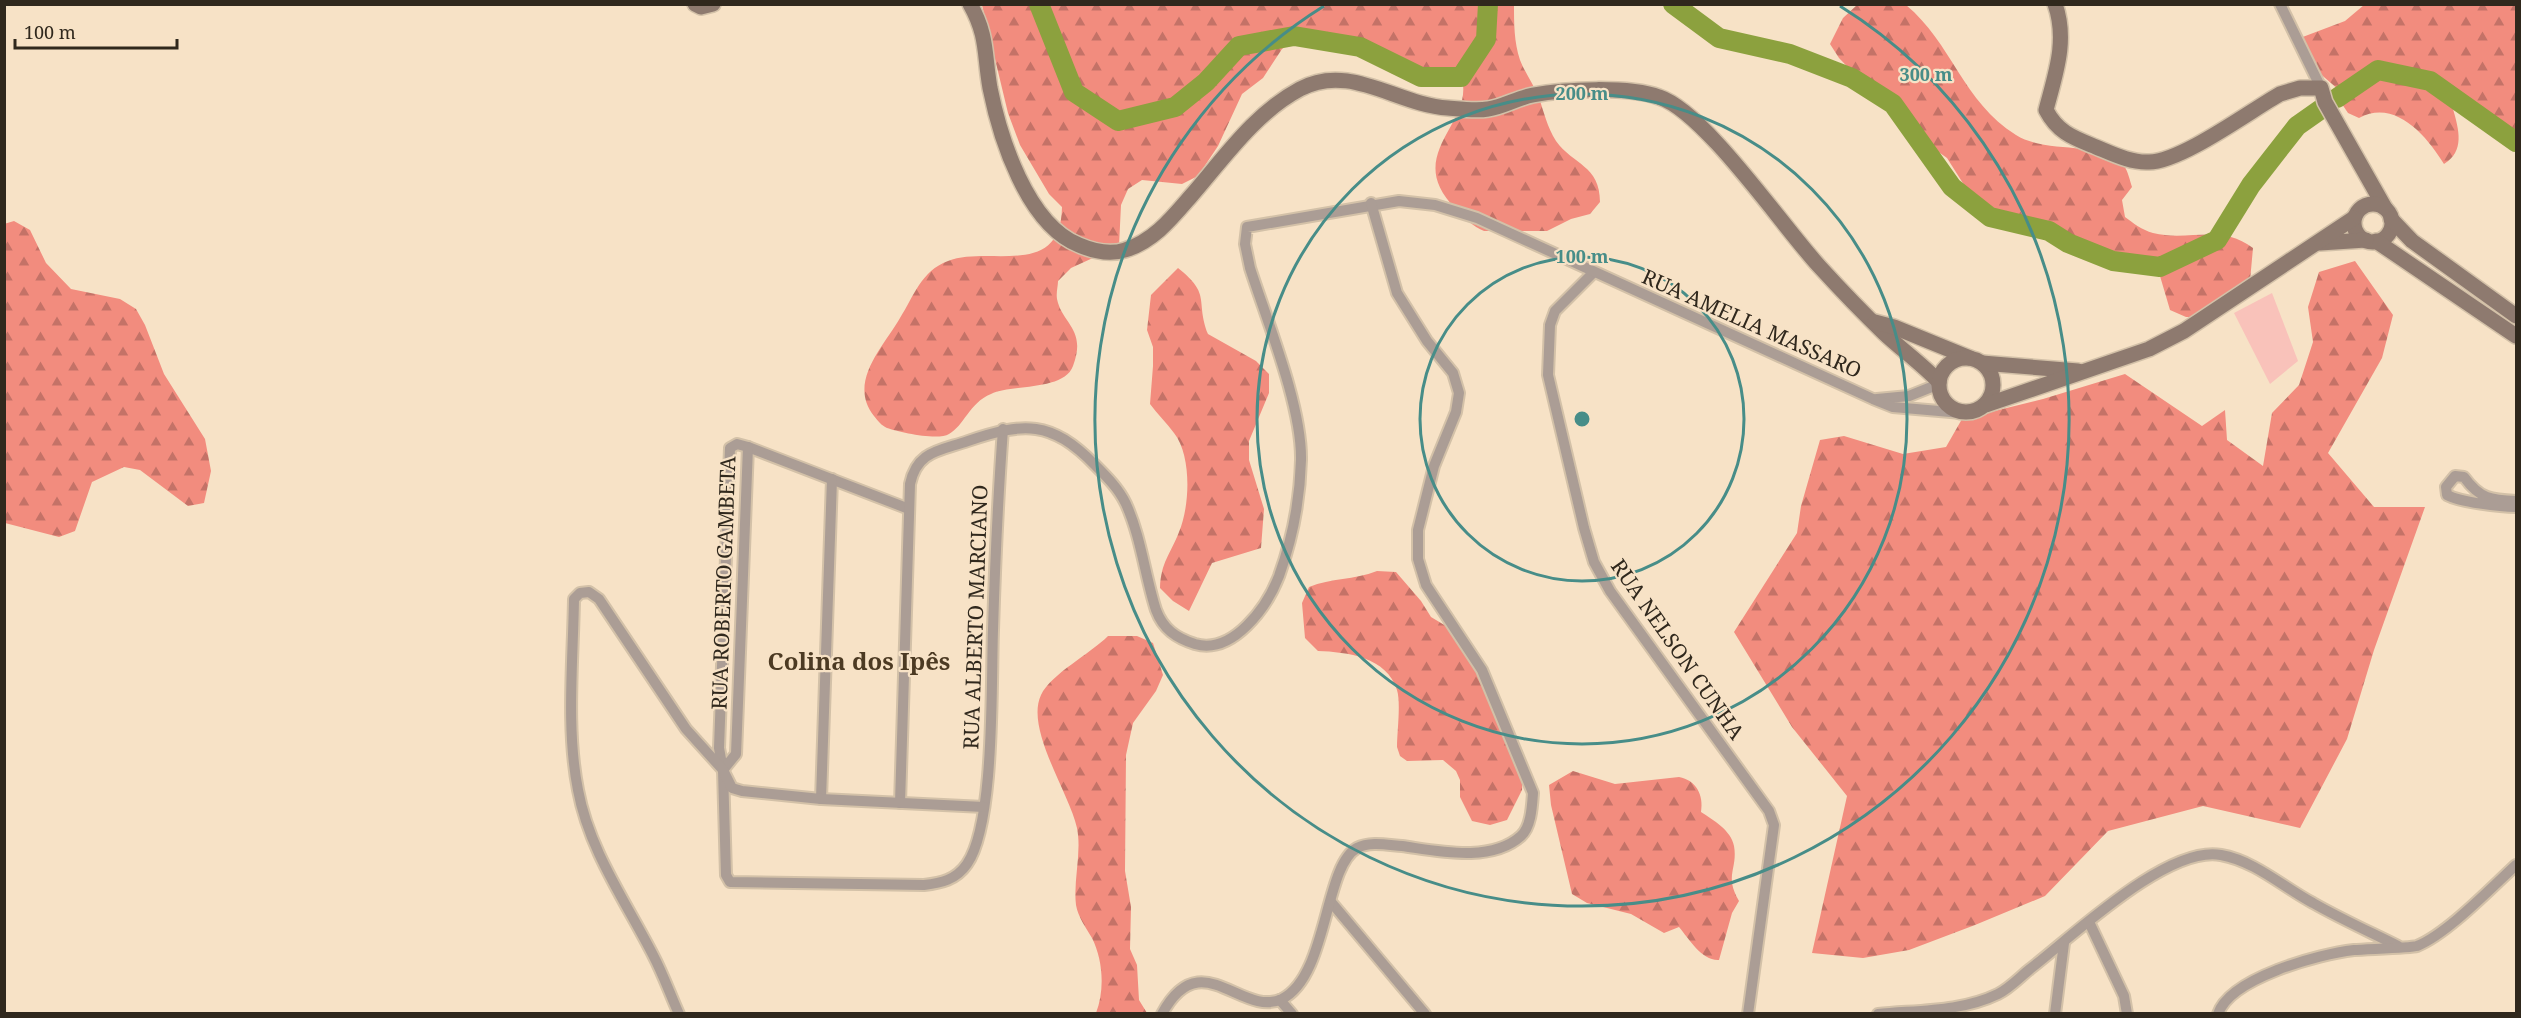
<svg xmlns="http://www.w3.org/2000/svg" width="2521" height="1018" viewBox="0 0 2521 1018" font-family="'Noto Serif',serif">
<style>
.forest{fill:url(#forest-firs)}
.garden{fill:#f9c2ba}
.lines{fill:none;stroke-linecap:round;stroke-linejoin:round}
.river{stroke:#8ca13e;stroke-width:20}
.street-casing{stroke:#d3c1a8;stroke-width:14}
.secondary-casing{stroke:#d3c1a8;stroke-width:18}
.street{stroke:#ab9d95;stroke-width:10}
.secondary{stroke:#8e7a6f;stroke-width:15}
.ring{fill:none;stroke:#478d88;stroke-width:3}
.labels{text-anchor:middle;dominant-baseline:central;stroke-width:4.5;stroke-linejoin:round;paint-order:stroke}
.street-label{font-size:21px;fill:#30281d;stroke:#f7e2c6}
.quarter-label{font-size:24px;font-weight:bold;fill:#4c3a23;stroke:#f7e2c6}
.centre{fill:#478d88;stroke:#f7e2c6;stroke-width:3}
.ring-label{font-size:18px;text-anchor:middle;font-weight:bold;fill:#478d88;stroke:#f7e2c6;stroke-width:4.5;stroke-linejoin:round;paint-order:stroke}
</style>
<defs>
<pattern id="forest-firs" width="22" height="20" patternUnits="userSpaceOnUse" patternTransform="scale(1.5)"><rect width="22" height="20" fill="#f28c7e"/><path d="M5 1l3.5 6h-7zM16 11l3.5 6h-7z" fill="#c47267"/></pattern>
</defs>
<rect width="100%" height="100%" fill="#f7e2c6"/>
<g class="forest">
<path d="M 982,5 L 1514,5 C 1514,23 1514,42 1520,60 C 1525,73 1534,85 1539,98 C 1544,112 1547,127 1556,141 C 1573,165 1600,165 1600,202 L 1590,214 L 1571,219 L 1547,231 L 1484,231 C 1472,226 1465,218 1456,209 C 1397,150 1487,120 1457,67 L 1440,68 L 1422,75 L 1393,74 L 1365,58 L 1333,33 L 1306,34 L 1297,37 L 1282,49 L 1263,78 L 1242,94 L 1218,146 L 1198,176 L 1182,184 L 1142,180 L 1128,189 L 1121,205 L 1119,246 L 1071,268 L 1058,281 C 1058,286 1056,293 1057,299 C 1062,324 1087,329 1073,366 C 1064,391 1012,384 991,394 C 969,403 964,426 949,434 C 938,441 899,432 887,428 C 882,426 877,420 874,416 C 847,382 884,346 900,318 C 914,296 921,271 948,261 C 989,245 1061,280 1062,207 L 1049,194 L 1020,145 L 1008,113 Z"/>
<path d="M 1857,5 L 1906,5 C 1952,43 1963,102 2016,135 C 2048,155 2099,139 2124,166 C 2128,171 2130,181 2132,187 L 2122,200 L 2125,217 C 2133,223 2142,230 2153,233 C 2189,242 2220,223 2253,248 L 2250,281 L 2203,317 L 2186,317 L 2170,310 L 2160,276 L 2124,263 L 2111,253 L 2062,239 L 2029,222 L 2012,219 L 1979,199 L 1966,188 L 1947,158 L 1933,148 L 1924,132 L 1865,85 L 1839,58 L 1830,44 L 1843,18 Z"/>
<path d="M 2364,5 L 2516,5 L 2516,146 L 2484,121 L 2457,107 L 2453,109 C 2459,130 2465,151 2444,164 C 2427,136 2395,98 2359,118 L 2348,113 L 2342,104 L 2339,90 L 2317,71 L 2300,38 L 2345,21 Z"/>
<polygon points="14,221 30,230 46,263 71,289 120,299 136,309 145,325 164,374 205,439 211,471 204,503 188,506 140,470 124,467 92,482 75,531 59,537 5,523 4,224"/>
<polygon points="2355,261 2393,315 2382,358 2328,453 2374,507 2425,507 2374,650 2347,739 2300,828 2203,806 2108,831 2045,896 1975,925 1909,950 1863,958 1812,953 1847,796 1792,727 1734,632 1797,533 1801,506 1820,440 1844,436 1903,454 1946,447 1962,419 2043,399 2125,374 2202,426 2225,410 2227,440 2263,466 2272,413 2299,385 2313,342 2308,307 2319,272"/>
<path d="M 1178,268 C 1212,295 1195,300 1208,334 L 1256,361 L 1269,374 L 1269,393 L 1249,441 L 1249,460 L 1264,509 L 1261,548 L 1212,563 L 1189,611 L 1173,601 L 1160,588 C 1161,562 1170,555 1179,532 C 1190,506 1192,456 1174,433 C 1167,423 1157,414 1150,404 L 1153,366 L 1153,347 L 1147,330 L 1151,295 Z"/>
<path d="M 1377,571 L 1396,572 L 1421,601 L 1431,617 L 1451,629 L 1475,664 L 1523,765 L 1522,790 L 1507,820 L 1490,825 L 1472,821 L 1460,797 L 1460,780 L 1456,771 L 1443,760 L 1407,761 L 1400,756 L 1397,747 C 1397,732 1401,703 1397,690 C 1387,657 1347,652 1318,651 L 1305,638 L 1302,603 L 1309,587 C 1331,578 1354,580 1377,571 Z"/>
<path d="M 1108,636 L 1137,636 L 1153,643 L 1163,675 L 1156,691 L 1133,723 L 1126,755 L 1125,871 L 1131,907 L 1130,949 L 1137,965 L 1139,1000 L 1147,1013 L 1096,1013 C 1105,990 1103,960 1092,938 C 1086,928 1078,917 1076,905 C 1073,880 1082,853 1077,828 C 1069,792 1025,729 1041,695 C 1051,674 1090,654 1108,636 Z"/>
<path d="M 1573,771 L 1615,784 L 1679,777 C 1696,780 1704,795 1701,812 C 1713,820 1731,830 1734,846 C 1738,869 1724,875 1739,901 L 1732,913 L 1719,960 C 1702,961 1689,939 1679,927 L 1664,933 L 1631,914 L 1587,903 L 1572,894 L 1551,805 L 1549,785 Z"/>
</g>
<polygon class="garden" points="2272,293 2298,361 2270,384 2234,313"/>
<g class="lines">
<g class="river">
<polyline points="1039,4 1074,92 1118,121 1175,107 1206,82 1239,46 1294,36 1360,47 1421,77 1461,77 1486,39 1488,4"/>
<polyline points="1673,4 1719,38 1790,54 1852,78 1893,104 1952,187 1990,217 2049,231 2068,243 2113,261 2160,267 2217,240 2251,185 2297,126 2324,107"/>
<polyline points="2337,98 2378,70 2430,81 2516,142"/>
</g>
<defs>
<g id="street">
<polyline points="2280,4 2321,88"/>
<polyline points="1593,273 1555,311 1550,325 1548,375 1584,528 1594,562 1610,591 1769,811 1774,825 1748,1014"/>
<polyline points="1877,399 1909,396 1939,384"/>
<path d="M 2516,501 C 2491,500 2480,499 2464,477 L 2455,476 L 2446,487 L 2447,495 C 2460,502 2500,507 2516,507"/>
<path d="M 909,509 L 748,447 L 737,444 L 730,448 L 719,748 L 723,770 L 726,875 L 730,882 L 924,885 C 941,883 956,880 967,864 C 995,824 991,683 993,630 C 995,563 998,496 1003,429"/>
<polyline points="723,770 736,754 748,447"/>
<polyline points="821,799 832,479"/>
<path d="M 900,803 L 910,484 C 917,451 939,451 968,441 C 1024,422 1051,420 1095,465 C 1107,477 1119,489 1126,504 C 1141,537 1145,576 1156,610 C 1163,629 1176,638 1195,644 C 1233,655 1267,607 1279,576 C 1292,540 1300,498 1301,460 C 1302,406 1267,321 1250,268 L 1245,244 L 1247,227 L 1399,201 L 1435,205 L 1477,218 L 1873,399 L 1893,407 L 1962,413"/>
<polyline points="1331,902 1425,1014"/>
<polyline points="2089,922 2124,996 2127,1014"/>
<polyline points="1280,1000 1292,1014"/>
<path d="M 679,1014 C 670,994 663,974 653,955 C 626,902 589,850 578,790 C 566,729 573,662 574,599 L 580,593 L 589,592 L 599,599 L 686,729 L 723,770 L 732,788 L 742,791 L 821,799 L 984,807"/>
<path d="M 1162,1014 C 1201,942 1241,1018 1282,999 C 1328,976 1324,866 1357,848 C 1370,841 1388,845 1402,846 C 1438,851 1491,863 1521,836 C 1531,827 1532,807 1533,793 L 1482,670 L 1426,585 L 1418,559 L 1418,530 L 1434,466 L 1456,412 L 1459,393 L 1453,373 L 1427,341 L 1397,293 L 1371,203"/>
<path d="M 1878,1014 C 1918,1010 1961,1012 1998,994 C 2010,988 2020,977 2030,969 C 2072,937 2167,845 2221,855 C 2255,861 2283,887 2313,903 C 2341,919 2370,932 2398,946"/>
<polyline points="2055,1014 2064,943"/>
<path d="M 2218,1014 C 2230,978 2319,954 2354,950 C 2366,949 2410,948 2417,946 C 2447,934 2491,888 2516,865"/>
</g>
<g id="secondary">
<polyline points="695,4 701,7 713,4"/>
<path d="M 970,4 C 988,36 984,54 990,88 C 1000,138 1027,224 1079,245 C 1093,251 1110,255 1125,250 C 1154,241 1172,218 1191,196 C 1224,158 1255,113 1300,89 C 1350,62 1397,105 1448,108 C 1460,109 1476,111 1488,109 C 1503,107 1517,98 1533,95 C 1564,89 1629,86 1659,97 C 1705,112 1783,227 1819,266 C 1840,289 1862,312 1884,333 C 1902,350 1922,364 1939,382"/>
<path d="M 2055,4 C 2068,41 2055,75 2046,110 C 2058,133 2074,138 2096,147 C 2113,154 2131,163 2149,162 C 2181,162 2250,111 2280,94 L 2300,88 L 2321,88 L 2325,102 L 2385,208"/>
<circle cx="2373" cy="223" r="19"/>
<polyline points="2391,219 2412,241 2516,316"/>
<polyline points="2376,241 2516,336"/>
<polyline points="2320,243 2366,240"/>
<polyline points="1875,322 1894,327 1970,358"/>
<circle cx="1966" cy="385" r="27"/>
<polyline points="1982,363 2078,371"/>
<polyline points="1986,405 2149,349 2184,331 2354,218"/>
</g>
</defs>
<use href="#street" class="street-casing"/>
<use href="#secondary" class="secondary-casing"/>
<use href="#street" class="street"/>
<use href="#secondary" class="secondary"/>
</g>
<g class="ring">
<circle cx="1582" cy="419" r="162"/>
<circle cx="1582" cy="419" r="325"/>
<path d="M1840 6A487 487 0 1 1 1324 6"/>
</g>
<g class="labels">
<g class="street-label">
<text transform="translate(1752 323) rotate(24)">RUA AMELIA MASSARO</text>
<text transform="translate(723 583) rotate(-88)">RUA ROBERTO GAMBETA</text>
<text transform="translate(975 617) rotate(-88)">RUA ALBERTO MARCIANO</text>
<text transform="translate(1678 649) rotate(55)">RUA NELSON CUNHA</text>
</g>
<g class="quarter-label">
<text x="859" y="660">Colina dos Ipês</text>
</g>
</g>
<circle cx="1582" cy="419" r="9" class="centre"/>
<g class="ring-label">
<text x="1926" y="81">300 m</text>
<text x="1582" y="100">200 m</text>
<text x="1582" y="263">100 m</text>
</g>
<rect width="2521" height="1018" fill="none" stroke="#30281d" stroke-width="12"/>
<path d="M15 39v9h162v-9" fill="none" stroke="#30281d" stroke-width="3"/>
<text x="24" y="39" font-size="18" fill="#30281d" stroke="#f7e2c6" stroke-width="4.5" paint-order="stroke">100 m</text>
</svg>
